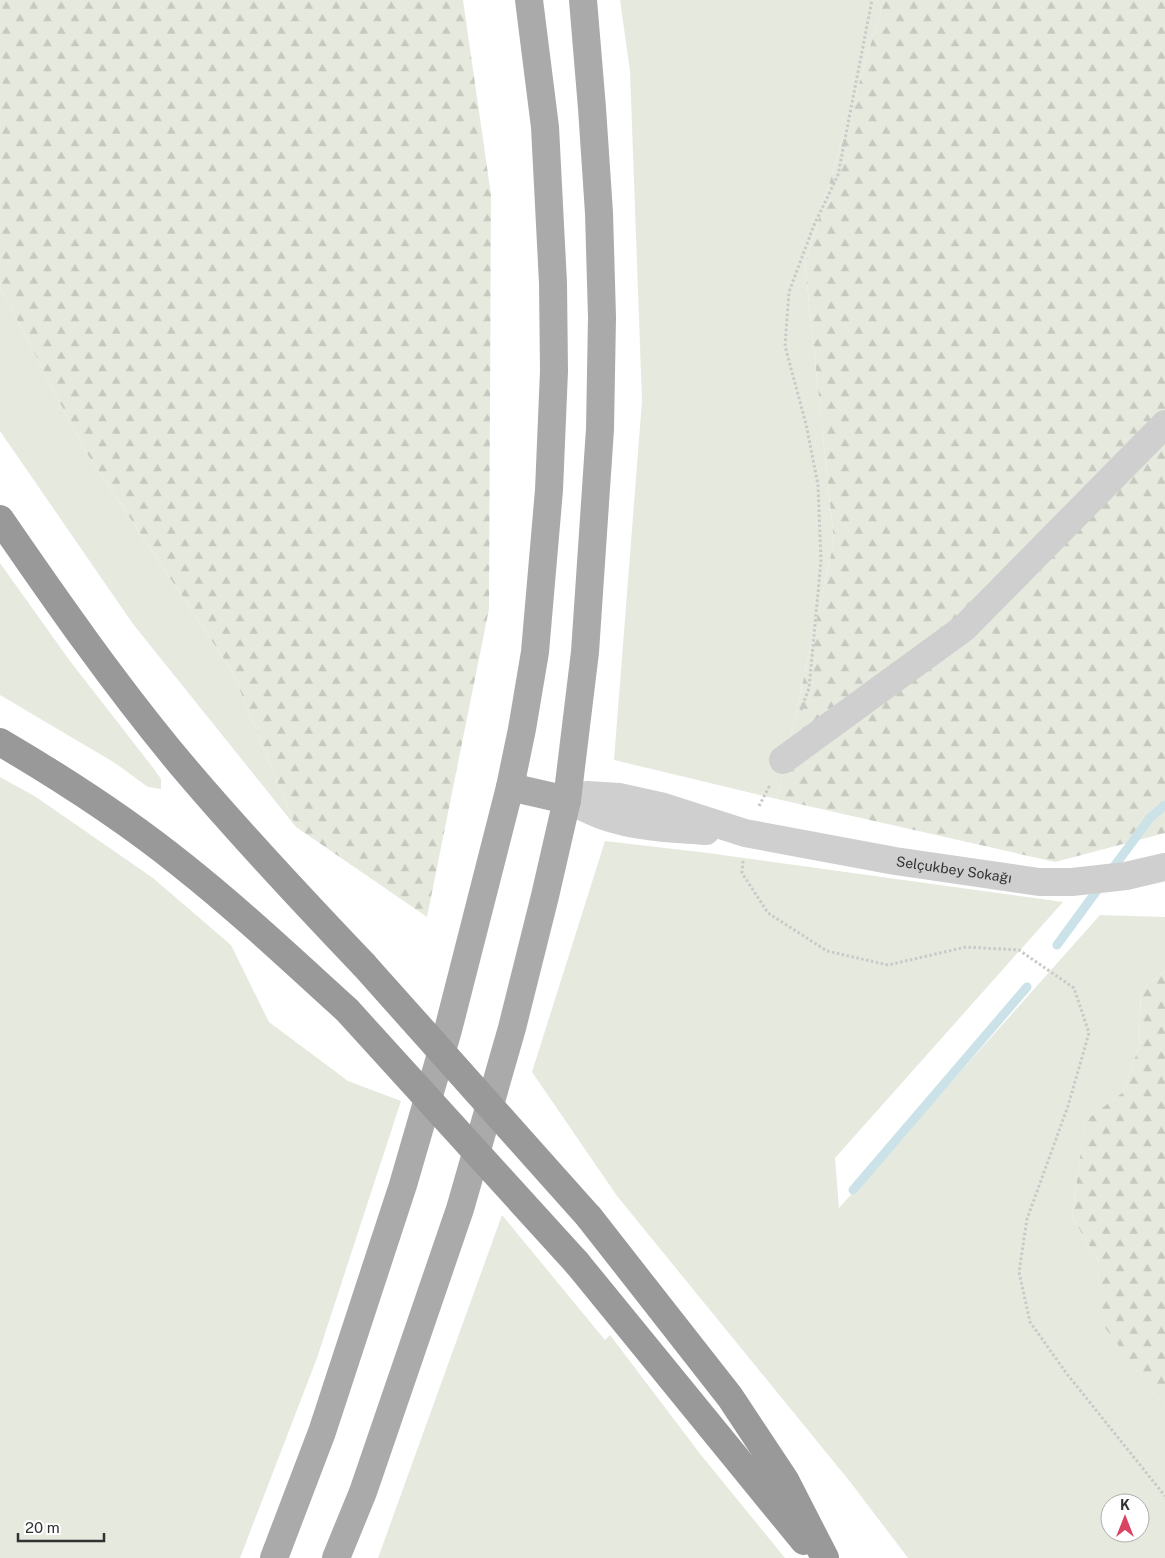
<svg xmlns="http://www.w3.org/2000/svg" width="1165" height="1558" viewBox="0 0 1165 1558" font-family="'Public Sans',sans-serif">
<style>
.grass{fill:#e6eade;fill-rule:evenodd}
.forest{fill:url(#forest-firs)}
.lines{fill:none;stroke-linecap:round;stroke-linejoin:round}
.stream{stroke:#cce2e9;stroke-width:9}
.path{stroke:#c9c9c9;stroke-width:3;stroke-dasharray:2.5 2.5;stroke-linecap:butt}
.minor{stroke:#cfcfcf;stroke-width:28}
.tertiary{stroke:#cfcfcf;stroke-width:28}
.primary{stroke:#aaa;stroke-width:28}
.motorway{stroke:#999;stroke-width:28}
.motorway-bridge{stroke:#999;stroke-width:28}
.labels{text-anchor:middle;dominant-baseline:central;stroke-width:5;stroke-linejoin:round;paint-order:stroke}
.street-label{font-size:14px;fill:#323232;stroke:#fff}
</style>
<defs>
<pattern id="forest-firs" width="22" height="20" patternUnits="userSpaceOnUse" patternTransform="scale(1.25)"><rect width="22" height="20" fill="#e6eade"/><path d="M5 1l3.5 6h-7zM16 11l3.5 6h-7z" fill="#c6c9bf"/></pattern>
</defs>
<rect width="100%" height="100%" fill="#fff"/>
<g class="grass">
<polygon points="620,0 884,0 805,265 834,541 777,799 614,760 642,401 630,71"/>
<polygon points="0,287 84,449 232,671 296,827 133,624 0,431"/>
<polygon points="0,563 70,661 154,769 161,779 161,789 148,787 115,763 0,695"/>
<polygon points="0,777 36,797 153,878 231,945 269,1022 348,1081 401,1101 317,1358 240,1558 0,1558"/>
<path d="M 605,841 L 708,853 L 1063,902 L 835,1158 L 839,1208 L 1100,915 L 1165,917 L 1165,971 L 1141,990 L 1139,1047 L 1122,1093 L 1085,1122 L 1072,1217 L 1099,1262 L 1098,1317 L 1165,1407 L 1165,1558 L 908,1558 L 851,1483 L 617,1196 L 532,1072 ZM 1110,1503 L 1140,1503 L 1140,1533 L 1110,1533 Z"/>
<polygon points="502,1215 605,1340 610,1335 701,1455 785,1558 378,1558"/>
</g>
<g class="forest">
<polygon points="0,0 463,0 491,195 489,609 427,917 296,827 232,671 84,449 0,287"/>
<polygon points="884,0 1165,0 1165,833 1055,862 777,799 834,541 805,265"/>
<polygon points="1165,971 1165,1407 1097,1317 1099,1262 1072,1217 1085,1121 1122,1093 1139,1047 1141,990"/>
</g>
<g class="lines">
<g class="stream">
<polyline points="1110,872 1150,818 1165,805"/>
<polyline points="1057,945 1101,885"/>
<polyline points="853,1190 1027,987"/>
</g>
<g class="path">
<polyline points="801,710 809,688 821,561 818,485 806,424 785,346 789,292 814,225 838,175 872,0"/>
<polyline points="759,806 770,785"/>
<polyline points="743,861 742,873 768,913 827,951 888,965 966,947 1019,950 1074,988 1089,1033 1068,1106 1027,1219 1019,1272 1030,1322 1067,1374 1165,1496"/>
</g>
<polyline class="minor" points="783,760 964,628 1165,424"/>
<g class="tertiary">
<path id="s1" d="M 567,800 L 587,795 L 619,797 L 664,807 L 745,833 L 895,861 L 1039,882 L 1072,882 L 1126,876 L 1165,867"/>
<path d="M 568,800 C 579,805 590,811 601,815 C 634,827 671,829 706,831"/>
</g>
<g class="primary">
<polyline points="510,787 567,800"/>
<polyline points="274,1558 322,1432 403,1185 448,1030 510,787 522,729 535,652 549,490 554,371 553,283 545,127 529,0"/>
<polyline points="336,1558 363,1492 460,1209 512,1028 545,896 567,800 585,652 600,429 602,317 599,213 592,108 583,0"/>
</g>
<g class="motorway">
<path d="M 0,519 C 57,602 115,685 180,763 C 239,833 301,899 364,965"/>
<path d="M 0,742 C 63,779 125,819 182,865 C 240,911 293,961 347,1010"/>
<polyline points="589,1217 730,1397 785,1480 825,1558"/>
<polyline points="577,1263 804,1541"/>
</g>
<g class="motorway-bridge">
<polyline points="364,965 589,1217"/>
<polyline points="347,1010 577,1263"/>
</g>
</g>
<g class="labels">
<g class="street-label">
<text stroke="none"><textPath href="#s1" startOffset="396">Selçukbey Sokağı</textPath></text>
</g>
</g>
<g transform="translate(1125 1518)"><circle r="24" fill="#ffffff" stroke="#adadad"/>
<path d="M0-4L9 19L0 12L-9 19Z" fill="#d94463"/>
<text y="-8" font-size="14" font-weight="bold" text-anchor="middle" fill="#323232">K</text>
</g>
<path d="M18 1533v8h86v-8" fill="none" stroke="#323232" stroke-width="2.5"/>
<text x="25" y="1533" font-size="15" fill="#323232" stroke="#ffffff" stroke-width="4" paint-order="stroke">20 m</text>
</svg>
